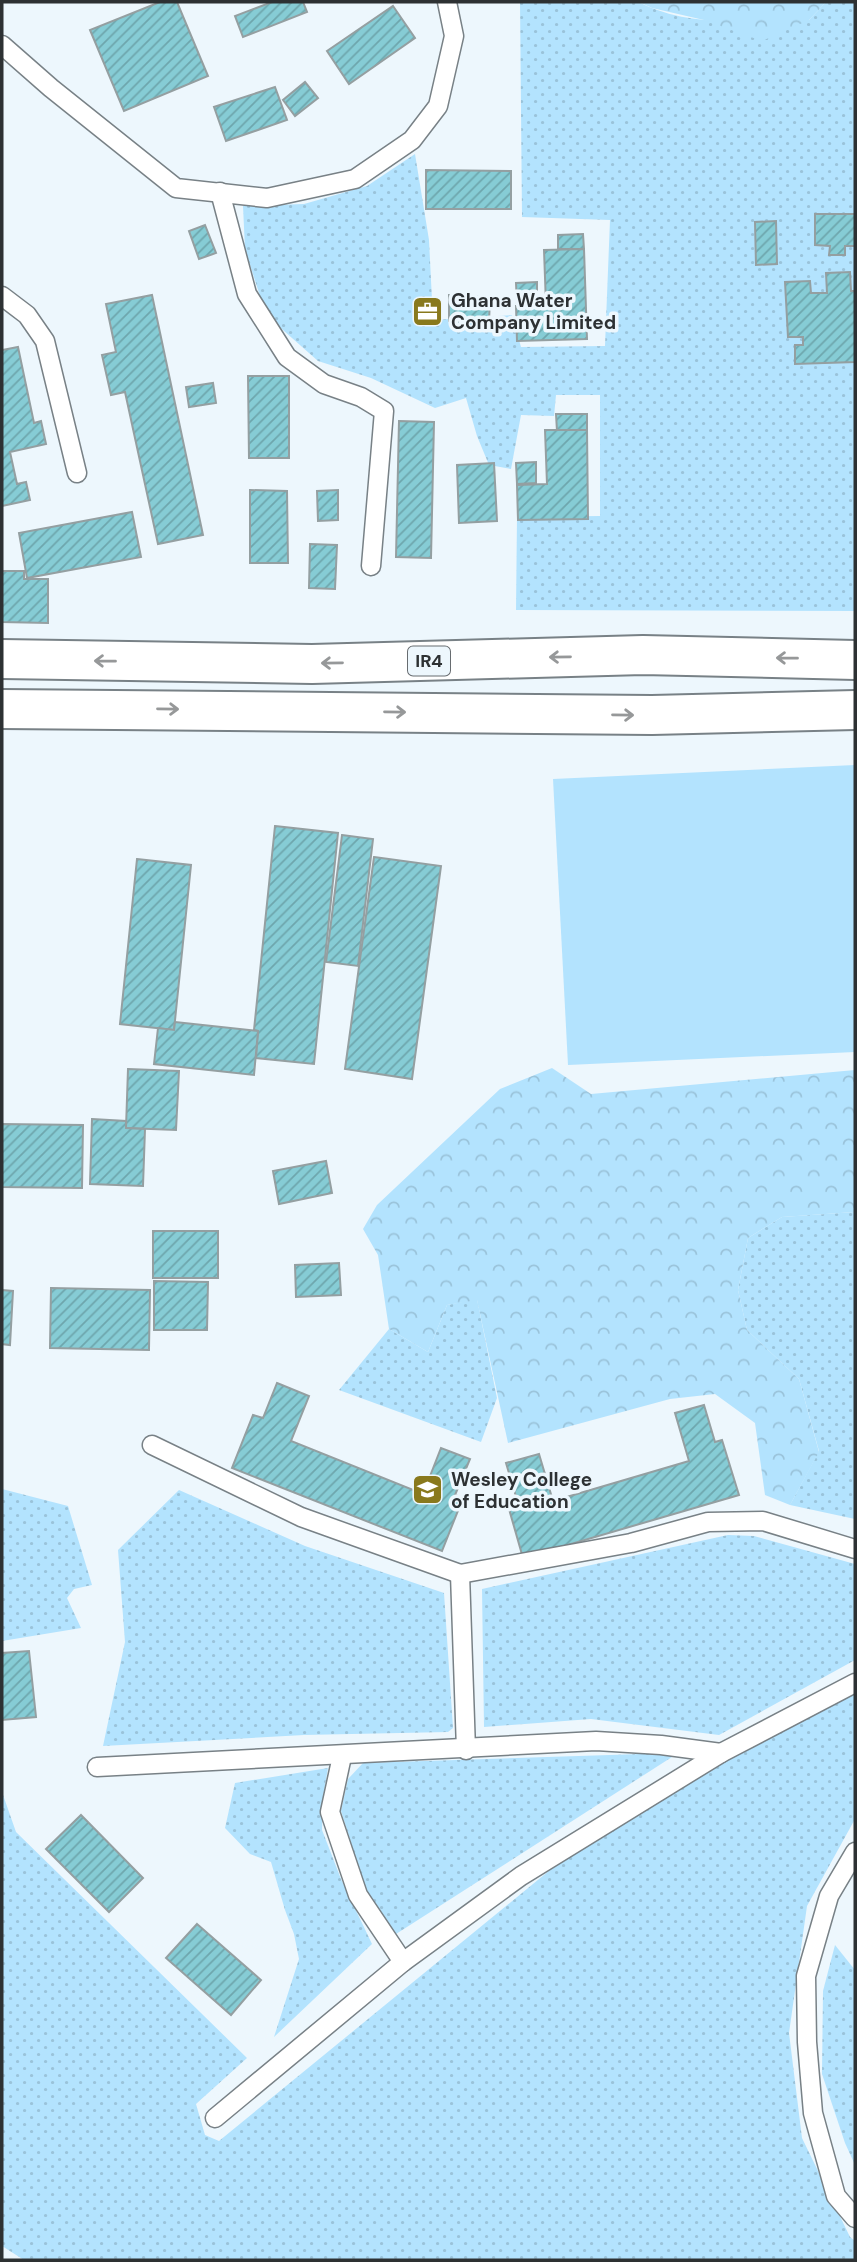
<svg xmlns="http://www.w3.org/2000/svg" width="857" height="2262" viewBox="0 0 857 2262" font-family="'DM Sans',sans-serif">
<style>
.grass{fill:url(#grass-dots)}
.forest{fill:url(#forest-crowns)}
.park{fill:#b3e3fe}
.building{fill:url(#building-hatch);stroke:#949fa1;stroke-width:2}
.lines{fill:none;stroke-linecap:round;stroke-linejoin:round}
.lane-casing{stroke:#788186;stroke-width:21}
.primary-casing{stroke:#788186;stroke-width:42}
.lane{stroke:#fff;stroke-width:18}
.primary{stroke:#fff;stroke-width:38}
.oneway{stroke:#969899}
.labels{text-anchor:middle;dominant-baseline:central;stroke-width:7;stroke-linejoin:round;paint-order:stroke}
.shield{fill:#edf7fd;stroke:#676c70;stroke-width:2}
.shield-label{font-size:18px;font-weight:bold;fill:#2d3133}
.poi-label{font-size:19px;font-weight:bold;fill:#2d3133;stroke:#edf7fd;text-anchor:start}
</style>
<defs>
<pattern id="grass-dots" width="8" height="8" patternUnits="userSpaceOnUse" patternTransform="scale(1.75)"><rect width="8" height="8" fill="#b3e3fe"/><path d="M2 2h.1M6 6h.1" fill="none" stroke="#9ac3da" stroke-width="1.8" stroke-linecap="round"/></pattern>
<pattern id="forest-crowns" width="20" height="18" patternUnits="userSpaceOnUse" patternTransform="scale(1.75)"><rect width="20" height="18" fill="#b3e3fe"/><path d="M2 6a3 3 0 1 1 6 0M12 15a3 3 0 1 1 6 0" fill="none" stroke="#9ac3da"/></pattern>
<pattern id="building-hatch" width="6" height="6" patternUnits="userSpaceOnUse" patternTransform="scale(1.75)"><rect width="6" height="6" fill="#86ccd5"/><path d="M-1 1l2-2M0 6l6-6M5 7l2-2" fill="none" stroke="#6ea6ad"/></pattern>
</defs>
<rect width="100%" height="100%" fill="#edf7fd"/>
<g class="grass">
<path d="M 520,2 L 639,2 C 690,29 754,20 809,20 L 826,2 L 855,2 L 855,611 L 516,610 L 517,517 L 600,516 L 600,395 L 556,395 L 554,416 L 521,415 L 511,469 L 489,465 L 477,436 L 466,398 L 435,408 L 371,378 L 318,361 L 266,315 L 245,249 L 243,206 L 304,204 L 367,186 L 415,154 L 429,240 L 433,320 L 512,315 L 521,347 L 605,346 L 610,220 L 522,217 Z"/>
<polygon points="855,1212 855,1519 790,1505 819,1451 799,1379 747,1330 738,1290 748,1238 782,1217"/>
<polygon points="477,1299 497,1398 481,1442 339,1390 389,1329 428,1352 447,1305"/>
<polygon points="2,1489 68,1506 92,1585 74,1589 67,1598 81,1628 2,1641"/>
<polygon points="179,1490 305,1546 444,1593 453,1728 448,1732 304,1735 103,1746 125,1642 118,1550"/>
<polygon points="728,1535 754,1536 855,1564 855,1660 719,1735 591,1719 484,1727 482,1589"/>
<polygon points="855,1693 855,1819 807,1906 789,2033 802,2138 850,2237 855,2241 855,2260 24,2260 2,2246 2,1792 16,1832 247,2058 196,2104 205,2135 219,2141 550,1870 745,1748"/>
<polygon points="672,1753 672,1757 396,1934 368,1897 341,1811 348,1779 363,1763"/>
<polygon points="328,1768 323,1797 322,1830 341,1879 372,1944 274,2037 299,1959 294,1934 285,1910 271,1862 250,1854 225,1828 235,1783"/>
<polygon points="835,1945 855,1970 855,2165 845,2143 822,2074 823,1991"/>
</g>
<g class="forest">
<polygon points="639,2 826,2 809,20 762,41 704,20 652,8"/>
<polygon points="552,1068 591,1094 855,1070 855,1212 782,1217 748,1238 738,1290 747,1330 799,1379 819,1452 790,1505 765,1495 755,1423 715,1394 670,1399 508,1443 477,1300 447,1305 428,1352 389,1329 378,1255 363,1229 377,1205 500,1089"/>
</g>
<polygon class="park" points="855,765 855,1052 568,1065 553,779"/>
<g class="building">
<polygon points="160,2 177,2 208,76 124,111 90,30"/>
<polygon points="272,2 303,2 307,12 243,37 235,16"/>
<polygon points="393,6 415,38 349,84 327,51"/>
<polygon points="305,82 318,98 295,116 283,100"/>
<polygon points="275,87 287,120 226,141 214,107"/>
<polygon points="426,170 511,171 511,209 426,209"/>
<polygon points="815,214 855,214 855,246 845,246 845,255 829,255 830,246 815,245"/>
<polygon points="776,221 777,264 756,265 755,222"/>
<polygon points="205,225 216,253 199,259 189,231"/>
<polygon points="583,234 584,249 558,249 558,235"/>
<polygon points="584,249 587,339 517,341 516,306 546,305 544,250"/>
<polygon points="850,272 851,291 855,291 855,362 795,364 795,345 803,345 803,337 788,337 785,282 810,281 811,293 827,293 826,273"/>
<polygon points="537,282 537,304 517,305 516,283"/>
<polygon points="152,295 203,535 158,544 125,392 111,395 102,355 116,352 106,304"/>
<polygon points="449,295 490,297 489,323 449,321"/>
<polygon points="18,347 34,423 41,421 46,444 10,452 17,484 26,482 30,500 2,506 2,350"/>
<polygon points="248,376 289,376 289,458 249,458"/>
<polygon points="213,383 216,403 189,407 186,387"/>
<polygon points="556,414 587,414 587,430 557,431"/>
<polygon points="399,421 434,422 431,558 396,557"/>
<polygon points="545,430 587,430 588,519 518,520 517,485 547,484"/>
<polygon points="536,462 536,483 517,484 516,463"/>
<polygon points="494,463 497,521 459,523 457,465"/>
<polygon points="250,490 287,491 288,563 250,563"/>
<polygon points="338,490 338,520 318,521 317,491"/>
<polygon points="132,512 141,557 27,578 19,533"/>
<polygon points="310,544 337,545 335,589 309,588"/>
<polygon points="2,571 24,571 24,579 48,579 48,623 2,622"/>
<polygon points="275,826 338,833 314,1064 256,1058 258,1031 254,1030"/>
<polygon points="342,835 373,839 358,966 326,962"/>
<polygon points="374,857 441,866 412,1079 345,1069"/>
<polygon points="137,859 191,865 174,1030 120,1024"/>
<polygon points="175,1022 258,1031 254,1075 154,1064 158,1028 174,1030"/>
<polygon points="128,1069 179,1071 176,1130 126,1128"/>
<polygon points="92,1119 126,1121 126,1128 145,1129 143,1186 90,1184"/>
<polygon points="2,1124 83,1125 82,1188 2,1187"/>
<polygon points="326,1161 332,1193 279,1204 273,1171"/>
<rect x="153" y="1231" width="65" height="47"/>
<polygon points="339,1263 341,1295 296,1297 295,1265"/>
<polygon points="154,1281 208,1282 207,1330 154,1330"/>
<polygon points="51,1288 150,1290 149,1350 50,1348"/>
<polygon points="2,1290 13,1291 10,1345 2,1344"/>
<polygon points="277,1383 309,1396 291,1441 423,1494 441,1448 470,1459 455,1495 463,1498 442,1551 232,1468 253,1415 263,1418"/>
<polygon points="704,1405 715,1442 722,1440 739,1495 523,1558 507,1502 517,1500 506,1463 539,1454 553,1501 689,1461 675,1413"/>
<polygon points="29,1651 36,1717 2,1720 2,1653"/>
<polygon points="81,1815 143,1878 109,1912 46,1849"/>
<polygon points="197,1924 261,1980 231,2015 166,1958"/>
</g>
<g class="lines">
<defs>
<g id="lane">
<polyline points="2,45 51,88 176,188 267,198 355,179 412,140 438,106 454,36 447,2"/>
<polyline points="220,192 247,294 287,357 324,384 361,397 384,411 371,566"/>
<polyline points="2,296 27,315 45,341 77,473"/>
<polyline points="152,1445 301,1517 460,1574 631,1543 708,1522 763,1521 855,1549"/>
<polyline points="460,1574 466,1750"/>
<polyline points="342,1756 330,1812 358,1895 403,1962"/>
<polyline points="97,1767 596,1741 661,1745 721,1753"/>
<polyline points="855,1852 829,1896 806,1976 807,2042 813,2113 836,2196 855,2218"/>
<polyline points="215,2118 403,1962 521,1876 721,1753 855,1683"/>
</g>
<g id="primary">
<polyline points="2,659 312,664 643,655 855,660"/>
<polyline points="2,709 652,715 855,710"/>
</g>
</defs>
<use href="#lane" class="lane-casing"/>
<use href="#primary" class="primary-casing"/>
<use href="#lane" class="lane"/>
<use href="#primary" class="primary"/>
</g>
<defs><path id="oneway-shaft" d="M-6 0H5M1.5-3L5.5 0L1.5 3" fill="none" stroke-width="1.6" stroke-linecap="round" stroke-linejoin="round" transform="scale(1.75)"/></defs>
<g class="oneway">
<use href="#oneway-shaft" transform="translate(560 657) rotate(179)"/>
<use href="#oneway-shaft" transform="translate(787 658) rotate(-179)"/>
<use href="#oneway-shaft" transform="translate(105 661) rotate(-179)"/>
<use href="#oneway-shaft" transform="translate(332 663) rotate(179)"/>
<use href="#oneway-shaft" transform="translate(168 709) rotate(1)"/>
<use href="#oneway-shaft" transform="translate(395 712) rotate(1)"/>
<use href="#oneway-shaft" transform="translate(623 715) rotate(1)"/>
</g>
<defs>
<symbol id="office-square" viewBox="-11 -11 22 22"><rect x="-9" y="-9" width="18" height="18" rx="4" fill="#89791d" stroke="#edf7fd"/><path d="M-6-3h4V-5.5h4V-3h4V5H-6ZM-1-4.5V-3h2v-1.5ZM-6 0V1H6V0Z" fill="#fff"/></symbol>
<symbol id="university-square" viewBox="-11 -11 22 22"><rect x="-9" y="-9" width="18" height="18" rx="4" fill="#89791d" stroke="#edf7fd"/><path d="M0-5L7-2L0 1L-7-2ZM-4 1L0 2.5L4 1V4Q0 6-4 4Z" fill="#fff"/></symbol>
</defs>
<g fill-rule="evenodd">
<use href="#office-square" x="410" y="294" width="35" height="35"/>
<use href="#university-square" x="410" y="1472" width="35" height="35"/>
</g>
<g class="labels">
<rect class="shield" x="408" y="646.5" width="42" height="29" rx="5"/>
<g class="shield-label">
<text x="429" y="661">IR4</text>
</g>
<g class="poi-label">
<text x="451" y="300">Ghana Water<tspan x="451" dy="22">Company Limited</tspan></text>
<text x="451" y="1479">Wesley College<tspan x="451" dy="22">of Education</tspan></text>
</g>
</g>
<rect width="857" height="2262" fill="none" stroke="#2d3133" stroke-width="7"/>
</svg>
